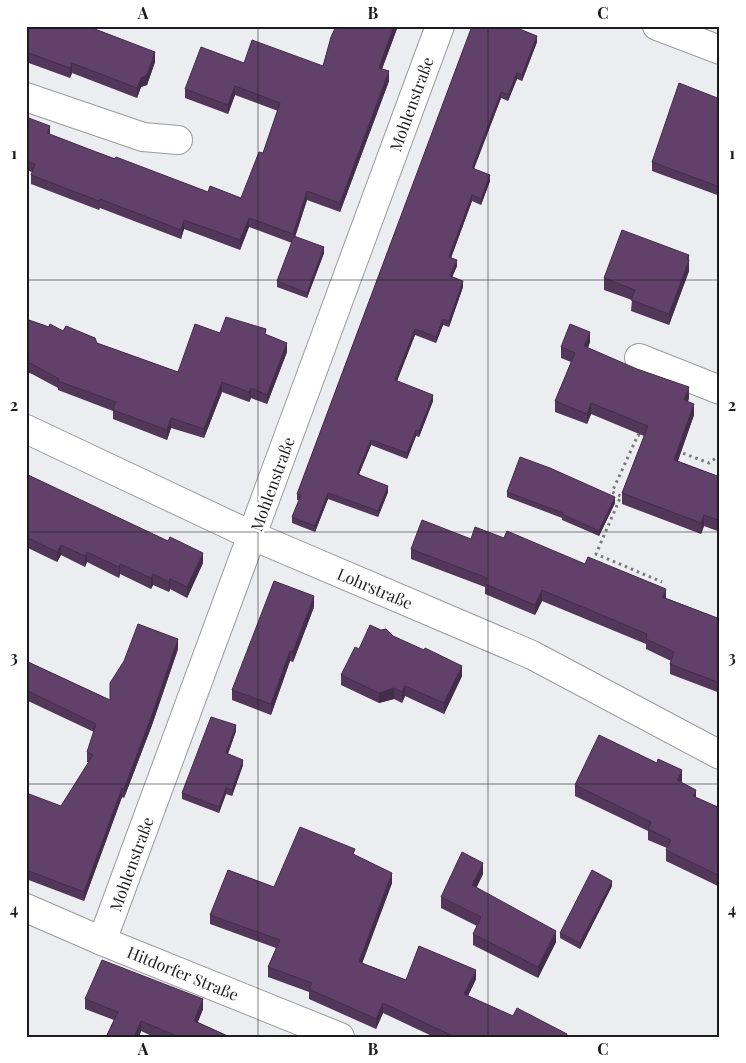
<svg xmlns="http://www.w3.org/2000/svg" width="746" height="1063" viewBox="0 0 746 1063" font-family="'Playfair Display',serif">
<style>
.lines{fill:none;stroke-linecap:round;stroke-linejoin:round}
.minor-casing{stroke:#9b9b9e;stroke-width:30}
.tertiary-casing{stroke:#9b9b9e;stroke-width:30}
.path{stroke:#7a7a7d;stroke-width:3;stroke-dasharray:2.5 4;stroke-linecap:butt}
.minor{stroke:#fff;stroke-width:28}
.tertiary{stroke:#fff;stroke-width:28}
.wall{fill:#53375a}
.shaded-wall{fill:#442d4a}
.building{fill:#614069;stroke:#442d4a}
.grid{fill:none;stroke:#1c1c1e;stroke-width:1;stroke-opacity:0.55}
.labels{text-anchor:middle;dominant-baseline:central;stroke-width:5;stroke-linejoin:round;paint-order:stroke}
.street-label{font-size:16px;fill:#1c1c1e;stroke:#fff}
.neatline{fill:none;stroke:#1c1c1e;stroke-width:2}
.grid-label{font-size:16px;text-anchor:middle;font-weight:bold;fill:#1c1c1e}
</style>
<rect width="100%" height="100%" fill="#ecedf0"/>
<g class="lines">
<defs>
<g id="minor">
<polyline points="657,26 720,50"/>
<polyline points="26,97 143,137 178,140"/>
<polyline points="639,358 720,390"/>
<polyline points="26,429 253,536 532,655 720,755"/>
<polyline points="102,941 440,26"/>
</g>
<polyline id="tertiary" points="26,908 102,941 340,1037"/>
</defs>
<use href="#minor" class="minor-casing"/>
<use href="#tertiary" class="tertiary-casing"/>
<g class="path">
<polyline points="646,438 638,435 612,492 621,496 596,554 662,582"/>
<polyline points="677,451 709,463 720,455"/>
</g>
<use href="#minor" class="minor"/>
<use href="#tertiary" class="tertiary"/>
</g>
<g class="wall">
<polygon points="26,26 155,62 147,85 141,87 137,98 72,73 70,78 26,62"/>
<polygon points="336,26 398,26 382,69 389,81 340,212 307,200 295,237 324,253 307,298 277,287 277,281 292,243 249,227 240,250 184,229 181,239 100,208 99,210 31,184 31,175 32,172 26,170 26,117 50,135 91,150 208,192 241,198 263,153 278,111 235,95 228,114 185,98 185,89 244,63 323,66"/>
<polygon points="472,26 537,42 522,81 517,79 508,101 501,98 474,168 490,181 481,205 472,201 451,258 457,266 452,277 463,287 449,327 443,325 436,343 415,335 397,381 433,401 419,437 416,436 407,459 371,445 359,474 388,492 378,517 328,499 315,532 292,523 292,517 299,500 297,500 297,494"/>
<polygon points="720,99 720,196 652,171 652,162"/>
<polygon points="689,255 689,271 669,325 631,311 632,300 604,290 604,278"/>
<polygon points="26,319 49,327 63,331 178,372 220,333 266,335 287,352 267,404 251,398 249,402 222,392 204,438 171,428 167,440 113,419 113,411 58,390 58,388 32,374 26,372"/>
<polygon points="590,342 588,348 689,398 688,402 694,415 678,461 720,477 720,532 704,526 701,534 622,504 622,493 644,436 591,414 587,424 555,412 555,401 571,362 561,358 561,347"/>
<polygon points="26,474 203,563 187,598 170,589 169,592 153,585 151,589 120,574 119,578 87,562 85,567 61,555 57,562 26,547"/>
<polygon points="507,492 615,503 599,536 562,520 562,518 507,497"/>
<polygon points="504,538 585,564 666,598 720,619 720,693 670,674 670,664 671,661 646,649 646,644 542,601 535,615 485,594 485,587 411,559 411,549 471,539"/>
<polygon points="314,607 293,662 290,661 271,715 232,700 232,690"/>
<polygon points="393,636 462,676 444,714 405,696 402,703 394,699 379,703 341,685 341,675 359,649"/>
<polygon points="178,649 152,725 124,798 122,797 84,901 26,879 26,800 61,806 89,762 87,762 87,752 94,732 26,700 26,661 110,700"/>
<polygon points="236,731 228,754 243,765 232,796 226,794 219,813 182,799 182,793"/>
<polygon points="657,763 682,781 681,782 696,798 720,808 720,887 666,861 666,850 667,848 648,840 648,831 575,796 575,785"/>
<polygon points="355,855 392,883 362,963 406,980 476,979 468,996 513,1016 567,1037 434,1037 383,1013 376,1029 309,999 309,992 268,977 268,967 276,948 210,924 210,915"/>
<polygon points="483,874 476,888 556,942 538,978 473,945 473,934 477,926 441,908 441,897"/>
<polygon points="612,886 580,949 560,938 560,933"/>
<polygon points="85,999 203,1009 198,1022 230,1037 154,1037 141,1031 139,1037 106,1037 114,1020 85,1009"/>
</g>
<g class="shaded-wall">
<polygon points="394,26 398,26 379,77 379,68"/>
<polygon points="537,36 537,42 522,81 522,75"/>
<polygon points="155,52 155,62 147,85 141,87 137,98 137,88 141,78"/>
<polygon points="72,63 72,73 70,78 70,68"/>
<polygon points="389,71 389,81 340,212 340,203"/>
<polygon points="517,73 517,79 508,101 508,95"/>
<polygon points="235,86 235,95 228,114 228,105"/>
<polygon points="501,92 501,98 472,174 472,168"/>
<polygon points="50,126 50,135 47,133"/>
<polygon points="490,175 490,181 481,205 481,199"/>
<polygon points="307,191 307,200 293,243 293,234"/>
<polygon points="472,195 472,201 449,263 449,257"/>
<polygon points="249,218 249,227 240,250 240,240"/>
<polygon points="184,220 184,229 181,239 181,230"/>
<polygon points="324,247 324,253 307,298 307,293"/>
<polygon points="689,255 689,271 669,325 669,314"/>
<polygon points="457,260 457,266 450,282 450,276"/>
<polygon points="463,281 463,287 449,327 449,321"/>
<polygon points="443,319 443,325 436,343 436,337"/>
<polygon points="415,329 415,335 395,386 395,380"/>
<polygon points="590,332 590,342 584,357 584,346"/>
<polygon points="287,343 287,352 267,404 267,395"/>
<polygon points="222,382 222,392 204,438 204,429"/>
<polygon points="689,387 689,398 684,411 684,400"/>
<polygon points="251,388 251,398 249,402 249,392"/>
<polygon points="433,395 433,401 419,437 419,431"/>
<polygon points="591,403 591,414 587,424 587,414"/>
<polygon points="694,404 694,415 674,471 674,460"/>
<polygon points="171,418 171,428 167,440 167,430"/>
<polygon points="416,430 416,436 407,459 407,453"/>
<polygon points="371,440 371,445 357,479 357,474"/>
<polygon points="388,486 388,492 378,517 378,511"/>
<polygon points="328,493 328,499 315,532 315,526"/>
<polygon points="615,497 615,503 599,536 599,531"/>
<polygon points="704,515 704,526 701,534 701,523"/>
<polygon points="61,545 61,555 57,562 57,552"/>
<polygon points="87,552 87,562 85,567 85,556"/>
<polygon points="203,553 203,563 187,598 187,587"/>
<polygon points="120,564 120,574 119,578 119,567"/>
<polygon points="153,574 153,585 151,589 151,578"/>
<polygon points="170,579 170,589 169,592 169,582"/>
<polygon points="666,589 666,599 662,597"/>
<polygon points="542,590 542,601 535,615 535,605"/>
<polygon points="314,596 314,607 293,662 293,652"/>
<polygon points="178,639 178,649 152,725 124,798 124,789"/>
<polygon points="290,651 290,661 271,715 271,704"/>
<polygon points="462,666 462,676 444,714 444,703"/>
<polygon points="405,686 405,696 402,703 402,692"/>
<polygon points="394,688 394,699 379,703 379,693"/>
<polygon points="236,725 236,731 226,759 226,753"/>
<polygon points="243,760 243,765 232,796 232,790"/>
<polygon points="682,770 682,781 677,791 677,780"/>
<polygon points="122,788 122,797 84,901 84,892"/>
<polygon points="226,788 226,794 219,813 219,807"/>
<polygon points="696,790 696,800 693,796"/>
<polygon points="483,863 483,874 472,897 472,885"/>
<polygon points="392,873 392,883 359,972 359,962"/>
<polygon points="612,881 612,886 580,949 580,943"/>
<polygon points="556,931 556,942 538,978 538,967"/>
<polygon points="476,970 476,979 464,1004 464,994"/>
<polygon points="203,999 203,1009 194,1031 194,1021"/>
<polygon points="383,1003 383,1013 376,1029 376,1019"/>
<polygon points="141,1021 141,1031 139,1037 134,1037"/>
</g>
<g class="building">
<polygon points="26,26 87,26 155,52 147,75 141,78 137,88 72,63 70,68 26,52"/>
<polygon points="336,26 394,26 379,68 389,71 340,203 307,191 293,234 249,218 240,240 184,220 181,230 100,199 99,201 31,175 35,164 26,161 26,117 50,126 47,133 91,150 115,159 116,157 208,192 210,186 241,198 259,152 263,153 280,103 235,86 228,105 185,89 201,47 244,63 252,40 323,66 331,37"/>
<polygon points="472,26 512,26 537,36 522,75 517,73 508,95 501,92 472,168 490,175 481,199 472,195 449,257 457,260 450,276 463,281 449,321 443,319 436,337 415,329 395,380 433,395 419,431 416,430 407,453 371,440 357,474 388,486 378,511 328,493 315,526 292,517 301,495 297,494"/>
<polygon points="679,83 720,99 720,187 652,162"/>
<polygon points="622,230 689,255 687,259 689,260 669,314 631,300 635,290 604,278"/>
<polygon points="294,236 324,247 307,293 277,281"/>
<polygon points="226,317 266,329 265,334 287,343 267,395 251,388 249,392 222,382 204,429 171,418 167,430 113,410 116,402 58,381 59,379 32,364 26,362 26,319 49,327 50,324 63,331 66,326 95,338 97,343 178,372 195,324 220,333"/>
<polygon points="570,324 590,332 584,346 637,369 689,387 684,400 694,404 674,460 720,477 720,521 704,515 701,523 622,493 648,426 591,403 587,414 555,401 575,353 561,347"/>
<polygon points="520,457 550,468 615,497 599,531 562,514 563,513 507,492"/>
<polygon points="26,474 168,541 170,537 203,553 187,587 170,579 169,582 153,574 151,578 120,564 119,567 87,552 85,556 61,545 57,552 26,537"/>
<polygon points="422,520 471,539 475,527 504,538 507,531 585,564 588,557 666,589 662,597 720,619 720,683 670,664 674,652 646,639 647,634 542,590 535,605 485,584 487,578 411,549"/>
<polygon points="274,581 314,596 293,652 290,651 271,704 232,690"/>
<polygon points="138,624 178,639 152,715 124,789 122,788 84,892 26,870 26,800 29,794 61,806 93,755 87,752 96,724 26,690 26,661 110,700 110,683 124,661"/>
<polygon points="370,625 381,630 386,629 393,636 424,650 425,648 462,666 444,703 405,686 402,692 394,688 379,693 341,675 355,647 359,649"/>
<polygon points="211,717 236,725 226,753 243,760 232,790 226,788 219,807 182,793"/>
<polygon points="599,735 657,763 658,759 682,770 677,780 696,790 693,796 720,808 720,876 666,850 671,840 648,829 651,822 575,785"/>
<polygon points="300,827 355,849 353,854 392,873 359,962 406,980 419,946 476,970 464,994 513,1016 517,1008 567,1034 566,1037 455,1037 383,1003 376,1019 309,989 312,983 268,967 280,940 210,915 228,870 274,887"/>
<polygon points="462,852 483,863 472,885 556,931 538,967 473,934 481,917 441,897"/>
<polygon points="592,870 612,881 580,943 560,933"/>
<polygon points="102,960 203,999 194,1021 230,1037 179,1037 141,1021 134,1037 106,1037 118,1012 85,999"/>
</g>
<path class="grid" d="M 258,26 L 258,1037M 488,26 L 488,1037M 26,280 L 720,280M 26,532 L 720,532M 26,784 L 720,784"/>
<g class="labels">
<g class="street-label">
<text transform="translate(411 104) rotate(-70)">Mohlenstraße</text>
<text transform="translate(272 484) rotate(-70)">Mohlenstraße</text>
<text transform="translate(375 588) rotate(23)">Lohrstraße</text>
<text transform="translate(131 864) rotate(-70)">Mohlenstraße</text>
<text transform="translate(183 973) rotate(22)">Hitdorfer Straße</text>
</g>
</g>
<rect width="746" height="1063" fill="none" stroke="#ffffff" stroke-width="55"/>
<rect x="28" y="28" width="690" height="1008" class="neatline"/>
<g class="grid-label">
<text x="143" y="19">A</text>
<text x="373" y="19">B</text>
<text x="603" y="19">C</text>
<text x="14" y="159">1</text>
<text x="732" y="159">1</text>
<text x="14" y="411">2</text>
<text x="732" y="411">2</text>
<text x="14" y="663">3</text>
<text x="732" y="663">3</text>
<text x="14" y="915">4</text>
<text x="732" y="915">4</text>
<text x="143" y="1055">A</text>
<text x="373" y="1055">B</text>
<text x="603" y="1055">C</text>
</g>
</svg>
